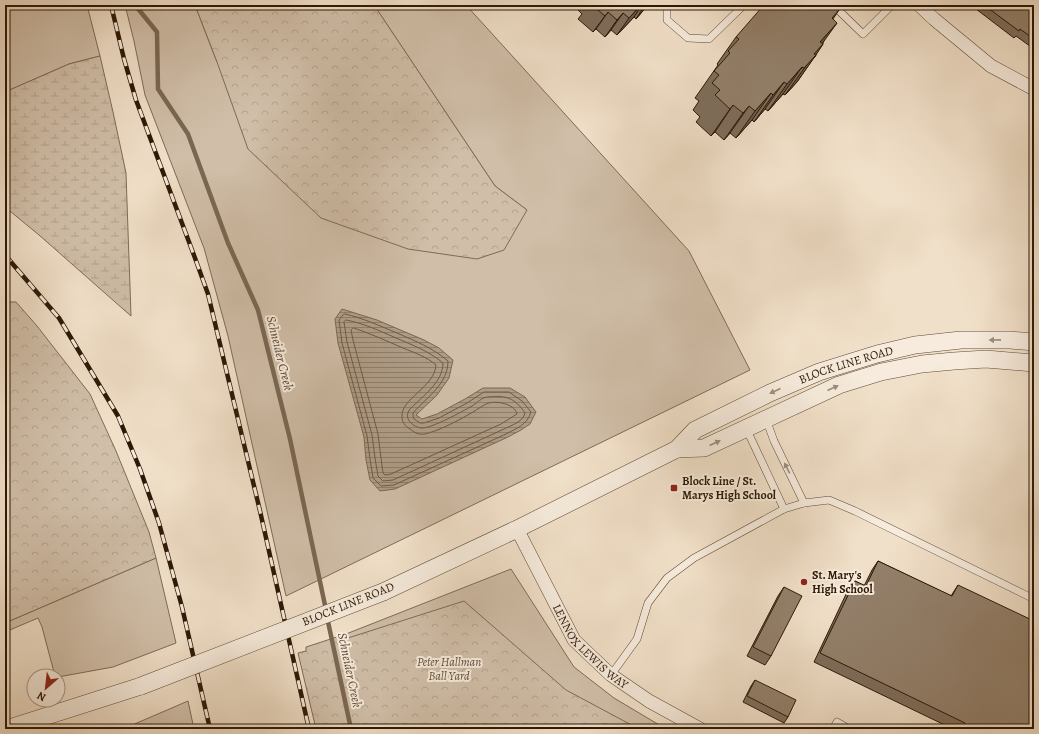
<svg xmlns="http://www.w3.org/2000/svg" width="1039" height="734" viewBox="0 0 1039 734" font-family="Alegreya,serif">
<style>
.green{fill:#d0bea8;stroke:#7e6b56}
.forest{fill:url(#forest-crowns);stroke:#7e6b56}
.wetland{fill:url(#wetland-marsh);stroke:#7e6b56}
.water{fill:url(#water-rules);stroke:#7a6752}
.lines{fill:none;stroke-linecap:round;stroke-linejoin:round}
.shore{stroke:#6e5a46;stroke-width:1}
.stream{stroke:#7a6752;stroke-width:4.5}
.service-casing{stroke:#5e4a36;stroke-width:8}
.minor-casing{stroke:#5e4a36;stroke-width:14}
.tertiary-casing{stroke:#5e4a36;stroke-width:18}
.service{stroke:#f6ebdc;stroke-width:7}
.minor{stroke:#f6ebdc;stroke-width:13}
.tertiary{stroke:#f6ebdc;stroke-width:17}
.tram{stroke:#2d1805;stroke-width:1}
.rail-casing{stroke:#2d1805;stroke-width:4.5}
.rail{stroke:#f6ebdc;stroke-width:3;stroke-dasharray:9;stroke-linecap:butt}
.tertiary-bridge-casing{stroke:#5e4a36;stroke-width:18;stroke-linecap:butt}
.tertiary-bridge{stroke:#f6ebdc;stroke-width:17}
.wall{fill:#7e6e5c;stroke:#2d1805}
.shaded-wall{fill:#675a4b;stroke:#2d1805}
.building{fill:#93806b;stroke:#2d1805}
.oneway{fill:#9c8c7b}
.poi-dot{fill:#8f2418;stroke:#f6ebdc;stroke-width:1.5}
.labels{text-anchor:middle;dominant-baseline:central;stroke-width:4;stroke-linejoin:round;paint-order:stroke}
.street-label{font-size:12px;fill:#2d1805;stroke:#f6ebdc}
.poi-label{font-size:12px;font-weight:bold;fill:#2d1805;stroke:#f6ebdc;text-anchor:start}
.park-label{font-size:12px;font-style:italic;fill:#5e4a36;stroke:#f6ebdc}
.water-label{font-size:13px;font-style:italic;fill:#614d39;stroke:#f6ebdc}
</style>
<defs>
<pattern id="forest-crowns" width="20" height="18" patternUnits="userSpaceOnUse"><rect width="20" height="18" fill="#d0bea8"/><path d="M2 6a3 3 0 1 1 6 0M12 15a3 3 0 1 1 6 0" fill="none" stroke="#b3a38f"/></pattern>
<pattern id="wetland-marsh" width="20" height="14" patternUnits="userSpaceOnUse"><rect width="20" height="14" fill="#d0bea8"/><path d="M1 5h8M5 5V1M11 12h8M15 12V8" fill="none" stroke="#b3a38f"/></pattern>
<pattern id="water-rules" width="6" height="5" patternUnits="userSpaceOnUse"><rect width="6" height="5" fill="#ae9c86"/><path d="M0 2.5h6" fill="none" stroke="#8e7e6c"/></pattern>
</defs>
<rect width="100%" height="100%" fill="#f1e0c9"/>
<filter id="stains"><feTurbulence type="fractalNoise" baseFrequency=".005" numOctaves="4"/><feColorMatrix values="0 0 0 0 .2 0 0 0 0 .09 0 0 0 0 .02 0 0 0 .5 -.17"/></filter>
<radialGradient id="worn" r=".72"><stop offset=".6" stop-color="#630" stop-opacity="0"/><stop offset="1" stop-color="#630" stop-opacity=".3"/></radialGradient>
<g class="green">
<polygon points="5,5 87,5 100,56 69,64 5,92"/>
<polygon points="125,5 195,5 217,62 527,210 495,186 374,5 466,5 689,251 750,370 286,596 228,336 204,248 145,95 134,41"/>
<polygon points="156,558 176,643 113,667 58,677 58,676 55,676 42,627 38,618 5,632 5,623"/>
<polygon points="511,569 574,667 614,698 666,729 484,729 367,671 346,634"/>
<polygon points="188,701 194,729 122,729 123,729"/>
</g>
<g class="forest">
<polygon points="195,5 374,5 495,186 527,210 504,250 477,259 408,249 321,218 248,149 217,62"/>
<polygon points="5,302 16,302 37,326 90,394 116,451 149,532 156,558 5,623"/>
<polygon points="464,601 566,690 639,729 316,729 298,653 306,651 306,647 346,634 348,638"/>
</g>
<polygon class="wetland" points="100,56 113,112 126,173 131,316 39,235 5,207 5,92 69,64"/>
<polygon class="water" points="342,309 377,320 424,340 439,348 453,360 449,378 437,395 416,415 422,419 437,414 465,399 483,388 510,388 525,397 536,412 530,424 521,430 508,437 395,489 380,491 370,480 366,460 364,437 338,343 335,319"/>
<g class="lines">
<g class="shore">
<path d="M 345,314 C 363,318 380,326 397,333 C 415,341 433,348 448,361 C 448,384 427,397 413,413 L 413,417 L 414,419 L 420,423 L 424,423 L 439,418 L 467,403 L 484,392 L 509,392 L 522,401 L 531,412 C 527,425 517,428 506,434 L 394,485 L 381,486 L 373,478 L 370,459 L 367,436 L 342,343 L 339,320 L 343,315 Z"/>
<path d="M 346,320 C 363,323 380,331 396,338 C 412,345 429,351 443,363 C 443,382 423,396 410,409 C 407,413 406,418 411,423 C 413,425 418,428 421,428 C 431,429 463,411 472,406 C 477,403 482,397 488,397 C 506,395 515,398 525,413 C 523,422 512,425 504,429 L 393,480 L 383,481 L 378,476 L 375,458 L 372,435 L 347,342 L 344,322 Z"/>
<path d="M 354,328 C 371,334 387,341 403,348 C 415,353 427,357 436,365 C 435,387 400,399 402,417 C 402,422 405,426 410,429 C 413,431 416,434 420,434 C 426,435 430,432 435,431 C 448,426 461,419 473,412 C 478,409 482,406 486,404 C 492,401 504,402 510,406 C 514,408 516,410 517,414 L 501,424 L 391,474 L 385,475 L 383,473 L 381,458 L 378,434 L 353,340 L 351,330 L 352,329 Z"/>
</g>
<g class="stream">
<polyline points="135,5 157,32 158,89 188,134 228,243 258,310 290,439 326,610"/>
<polyline points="327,617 351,729"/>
</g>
<defs>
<g id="service">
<polyline points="667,5 667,20 688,38 709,39 744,5"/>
<polyline points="833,5 863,34 892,5"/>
<polyline points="766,419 774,441 804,503"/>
<polyline points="746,428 784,509"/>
<polyline points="611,675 637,639 648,603 667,578 694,558 784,509 804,503 829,500 855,511 1034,599"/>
<polyline points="833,729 837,722 849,729"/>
</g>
<g id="minor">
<polyline points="919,5 934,19 991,66 1034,89"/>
<path id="s1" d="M 517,529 L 574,640 L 611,675 L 649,701 L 700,729"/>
</g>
<g id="tertiary">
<polyline points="677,449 704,448 839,385 881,372 922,364 954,361 986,359 1034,363"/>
<path id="s2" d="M 383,592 L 517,529 L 677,449 L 695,430 L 770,393 L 819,372 L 877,354 L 915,345 L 961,340 L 1010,340 L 1034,342"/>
<polyline points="6,729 141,686"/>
</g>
</defs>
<use href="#service" class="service-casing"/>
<use href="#minor" class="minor-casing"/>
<use href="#tertiary" class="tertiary-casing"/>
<use href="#service" class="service"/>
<use href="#minor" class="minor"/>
<use href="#tertiary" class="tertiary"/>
<polyline class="tram" points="5,710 12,729"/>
<defs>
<g id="rail">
<polyline points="111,5 124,59 136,100 195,258 208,294 260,511 309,729"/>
<polyline points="5,255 59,318 118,416 140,469 159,523 182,607 210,729"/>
</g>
</defs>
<use href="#rail" class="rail-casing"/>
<use href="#rail" class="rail"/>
<defs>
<polyline id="tertiary-bridge" points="141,686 383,592"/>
</defs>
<use href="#tertiary-bridge" class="tertiary-bridge-casing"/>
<use href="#tertiary-bridge" class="tertiary-bridge"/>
</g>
<g class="wall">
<polygon points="576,5 652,5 649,8 647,6 636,19 634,17 617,35 611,30 605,37 596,29 593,32 578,19 582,14 575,7"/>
<polygon points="970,5 1034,5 1034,49 1016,36 1014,38 976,9 975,10"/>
<polygon points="766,9 839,10 833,19 823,43 823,44 797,82 785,95 783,94 768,111 765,109 754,122 752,120 736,138 730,133 724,140 715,132 711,136 696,122 700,117 693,110 699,101 695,98 718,65 717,64 736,37"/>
<polygon points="878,561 951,596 958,585 1034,729 953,729 814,662 848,590 855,581 864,586 872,570"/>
<polygon points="784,587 771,656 765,665 747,656 778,596"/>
<polygon points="755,680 788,717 784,723 743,702 751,686"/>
</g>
<g class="shaded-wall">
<polygon points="641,5 642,5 634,17 617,35 629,18"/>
<polygon points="645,5 648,5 636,19"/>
<polygon points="608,12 596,29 593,32"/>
<polygon points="623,13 611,30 605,37 617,20"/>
<polygon points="837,23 819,48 823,44 814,58 816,55 797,82 785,95 813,56 801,69 820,42"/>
<polygon points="802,67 783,94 768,111 787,84"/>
<polygon points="784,82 765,109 754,122 773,95"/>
<polygon points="771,93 752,120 736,138 755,111"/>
<polygon points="733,105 715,132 711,136 730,109"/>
<polygon points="749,106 730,133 724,140 743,113"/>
</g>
<g class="building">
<polygon points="592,5 641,5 629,18 623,13 617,20 608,12 605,16"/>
<polygon points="770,5 834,5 839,10 832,18 837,23 820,42 823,44 814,54 816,55 804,68 802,67 787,84 784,82 773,95 771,93 755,111 749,106 743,113 733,105 730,109 715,95 720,90 712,83 719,75 714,71 730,53 728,51 739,39 736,37 763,6 766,9"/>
<polygon points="984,5 1034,5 1034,39 1020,29 1019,31"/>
<polygon points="878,561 952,596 958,585 1034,621 1034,729 962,729 965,723 820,653 855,581 866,586"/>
<polygon points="784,587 802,596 771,656 753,647"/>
<polygon points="755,680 796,700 788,717 747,696"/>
</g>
<defs><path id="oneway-solid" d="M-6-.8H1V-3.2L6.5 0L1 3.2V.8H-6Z"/></defs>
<g class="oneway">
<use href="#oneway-solid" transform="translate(995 340) rotate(179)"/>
<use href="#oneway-solid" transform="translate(833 388) rotate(-24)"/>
<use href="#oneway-solid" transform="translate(775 391) rotate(156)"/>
<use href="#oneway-solid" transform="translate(715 443) rotate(-25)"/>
<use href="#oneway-solid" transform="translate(787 468) rotate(-116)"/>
</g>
<g class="poi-dot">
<rect x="670" y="484" width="8" height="8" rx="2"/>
<circle cx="804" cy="582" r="4"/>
</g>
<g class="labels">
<g class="street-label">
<text stroke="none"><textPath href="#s2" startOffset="518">BLOCK LINE ROAD</textPath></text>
<text transform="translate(348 604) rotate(-22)">BLOCK LINE ROAD</text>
<text stroke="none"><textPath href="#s1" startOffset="140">LENNOX LEWIS WAY</textPath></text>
</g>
<g class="poi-label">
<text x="682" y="481">Block Line / St.<tspan x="682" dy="14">Marys High School</tspan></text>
<text x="812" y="575">St. Mary's<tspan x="812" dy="14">High School</tspan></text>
</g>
<g class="park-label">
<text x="449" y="662">Peter Hallman<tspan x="449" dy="14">Ball Yard</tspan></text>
</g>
<g class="water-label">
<text transform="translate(280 353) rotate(76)">Schneider Creek</text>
<text transform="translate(350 670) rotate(78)">Schneider Creek</text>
</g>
</g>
<rect width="1039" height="734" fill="none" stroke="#f1e0c9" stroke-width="20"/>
<rect x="6" y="6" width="1027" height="722" fill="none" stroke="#2d1805" stroke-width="2"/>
<rect x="10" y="10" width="1019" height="714" fill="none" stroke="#2d1805"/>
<g transform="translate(46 688) rotate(208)"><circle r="19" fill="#f6ebdc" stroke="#a69786"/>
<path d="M0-3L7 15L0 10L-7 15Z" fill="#8f2418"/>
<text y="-6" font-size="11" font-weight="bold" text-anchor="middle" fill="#2d1805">N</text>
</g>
<rect width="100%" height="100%" filter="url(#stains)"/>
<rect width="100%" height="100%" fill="url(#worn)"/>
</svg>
